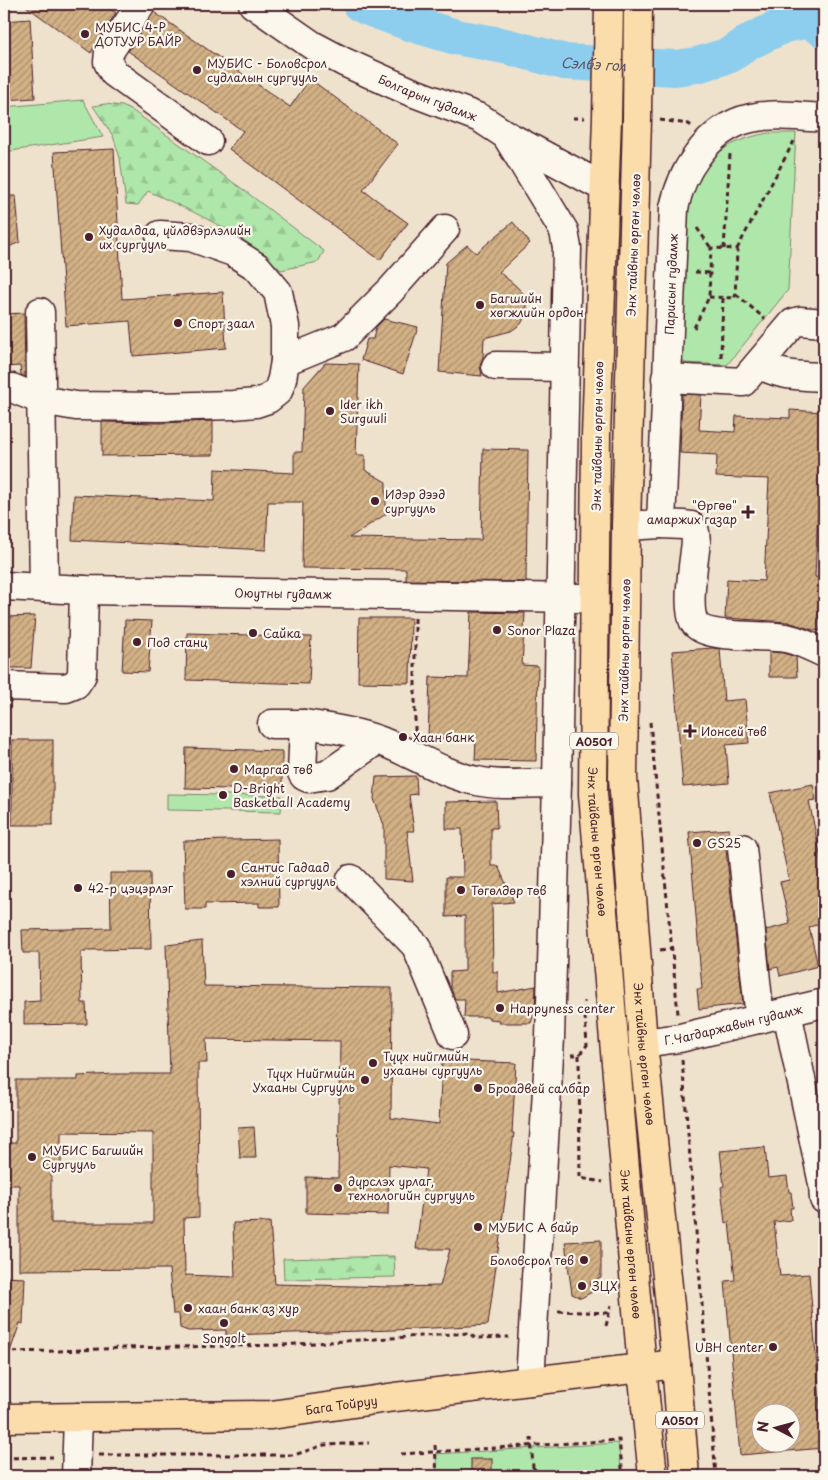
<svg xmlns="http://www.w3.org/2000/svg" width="828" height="1480" viewBox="0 0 828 1480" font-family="'Playpen Sans',sans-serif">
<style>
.forest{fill:url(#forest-firs);stroke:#7c836a}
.park{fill:#afe7aa;stroke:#7c836a}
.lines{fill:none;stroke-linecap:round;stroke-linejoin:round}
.river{stroke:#8dcdee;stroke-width:36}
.building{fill:url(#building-hatch);stroke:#4a1f2b;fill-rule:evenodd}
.minor-casing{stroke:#4a1f2b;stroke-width:31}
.major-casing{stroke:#4a1f2b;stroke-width:31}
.highway-casing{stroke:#4a1f2b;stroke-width:31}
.path{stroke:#4a1f2b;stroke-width:3;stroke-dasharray:5 4;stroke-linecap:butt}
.minor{stroke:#fbf7ec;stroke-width:28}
.major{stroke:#fbddab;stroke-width:28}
.highway{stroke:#fbddab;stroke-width:28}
.poi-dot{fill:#4a1f2b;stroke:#fbf7ec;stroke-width:2}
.labels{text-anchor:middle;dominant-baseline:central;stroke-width:4.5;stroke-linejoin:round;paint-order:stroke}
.shield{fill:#fbf7ec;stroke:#7f6065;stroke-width:1}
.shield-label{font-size:11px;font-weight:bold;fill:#4a1f2b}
.poi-label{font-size:12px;fill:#4a1f2b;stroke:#fbf7ec;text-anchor:start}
.street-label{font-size:12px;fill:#4a1f2b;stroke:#fbf7ec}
.water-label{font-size:14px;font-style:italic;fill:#5e5366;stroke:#fbf7ec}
</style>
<defs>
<pattern id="forest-firs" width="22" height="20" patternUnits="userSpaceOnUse" patternTransform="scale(1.25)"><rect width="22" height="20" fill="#afe7aa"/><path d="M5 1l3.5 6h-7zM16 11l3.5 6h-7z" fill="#98c692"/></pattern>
<pattern id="building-hatch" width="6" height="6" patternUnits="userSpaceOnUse" patternTransform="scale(1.25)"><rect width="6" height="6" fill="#d2b185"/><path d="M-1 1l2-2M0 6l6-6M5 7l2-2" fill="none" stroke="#ac8f6d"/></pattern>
</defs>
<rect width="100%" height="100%" fill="#efe2cd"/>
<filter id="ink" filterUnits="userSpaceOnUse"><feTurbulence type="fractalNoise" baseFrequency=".02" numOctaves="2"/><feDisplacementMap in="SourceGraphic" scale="10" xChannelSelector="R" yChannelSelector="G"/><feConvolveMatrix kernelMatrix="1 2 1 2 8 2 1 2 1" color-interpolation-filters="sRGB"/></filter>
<g filter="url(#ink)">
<g class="forest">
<path d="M 105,104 L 122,106 L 133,111 L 241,188 L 324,251 L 318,262 L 281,270 C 242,233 196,213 148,191 L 138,205 L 126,204 L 120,158 L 113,136 L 93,106 Z"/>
<polygon points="394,1256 395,1277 284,1279 283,1259"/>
</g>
<g class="park">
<polygon points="83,100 103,137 4,152 4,107"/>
<path d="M 768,133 L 796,133 L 788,290 L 727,365 L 684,363 L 681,357 L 687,205 C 703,159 721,142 768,133 Z"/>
<polygon points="167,794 282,796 281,812 167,810"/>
<polygon points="618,1443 622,1476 437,1476 436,1454"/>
</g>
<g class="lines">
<path class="river" id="s1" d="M 360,4 L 366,7 L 412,24 L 456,37 L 505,46 L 565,62 L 675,68 L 697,65 L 730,55 L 749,42 L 784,25 L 805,21 L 813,23 L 824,30"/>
</g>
<g class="building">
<polygon points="23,4 103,4 116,13 96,43 91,53"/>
<polygon points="154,12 290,107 310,79 398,144 363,190 408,223 380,260 229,149 243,131 128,51"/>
<polygon points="30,19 35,98 4,100 4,21"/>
<polygon points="114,149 122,299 223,292 226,348 133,356 130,321 66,326 54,152"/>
<polygon points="4,196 16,196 20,242 4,249"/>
<polygon points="513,222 530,243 499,272 515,285 527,297 527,313 521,324 511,331 484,338 483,358 480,365 482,376 439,372 446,263 467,245 476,253"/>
<polygon points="24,313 25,377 21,375 20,366 4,367 4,314"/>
<polygon points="384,319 418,327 403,374 361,360 367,339 373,339 376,327"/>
<polygon points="325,363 359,364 356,455 365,455 365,470 386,482 386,514 349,538 481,540 483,449 528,450 526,582 406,580 406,569 302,568 303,502 268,502 266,550 72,540 74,495 214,501 215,469 294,473 294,452 302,452 304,387"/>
<polygon points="682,394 701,395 699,430 735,432 736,416 790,418 790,410 824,412 824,487 819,487 815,577 824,578 824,631 813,630 788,622 725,618 727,579 764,581 769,479 716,477 717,455 680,453"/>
<polygon points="213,421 213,455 102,456 102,422 159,423"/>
<polygon points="471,612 525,613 522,665 538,666 536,761 475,760 476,740 428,738 430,677 468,678"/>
<polygon points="35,616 31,668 4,668 4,617"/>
<polygon points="359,618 411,618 410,683 358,682"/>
<polygon points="125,620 152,621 148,672 122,671"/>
<polygon points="187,633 311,637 309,684 186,680"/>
<polygon points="713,648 720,649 724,701 745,699 749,743 726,745 729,783 683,787 672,651"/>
<polygon points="769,652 783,653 796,657 797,677 769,677"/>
<rect x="12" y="740" width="41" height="85"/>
<polygon points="186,748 282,751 282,790 185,788"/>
<polygon points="416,776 417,794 409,795 414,831 407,831 413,881 384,879 384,825 374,799 376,777"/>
<polygon points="813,784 816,800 809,801 824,873 824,923 809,927 818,966 780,976 778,967 770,969 766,930 790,924 780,882 789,880 770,793"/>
<polygon points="496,801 497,828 491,828 491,866 498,866 514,902 492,904 493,972 498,972 498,993 536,986 535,1011 531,1023 499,1023 499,1020 489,1019 489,1017 464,1017 465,999 455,999 450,986 450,972 465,971 465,916 446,917 446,877 463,877 462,829 446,829 446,802"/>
<polygon points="729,829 729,839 726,850 743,1004 699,1009 697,989 702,989 689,832"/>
<polygon points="278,839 279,907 259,907 259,903 205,904 205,909 185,909 183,841"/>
<polygon points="110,873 150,873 151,949 86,950 86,952 81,952 82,1003 86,1003 87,1024 24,1025 24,1002 40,1001 39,953 23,953 22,930 111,928"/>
<path d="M 202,941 L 204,986 L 392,988 L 391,1118 L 439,1124 L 442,1060 L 516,1063 L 512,1133 L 514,1133 L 488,1325 L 395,1330 L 226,1335 L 226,1330 L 188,1331 L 180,1328 L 179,1314 L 173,1314 L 169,1269 L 19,1270 L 19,1185 L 4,1185 L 4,1143 L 16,1143 L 16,1080 L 78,1080 L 78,1076 L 114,1074 L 170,1074 L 166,945 ZM 206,1039 L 340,1041 L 338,1178 L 306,1177 L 306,1213 L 388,1215 L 389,1165 L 426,1169 L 416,1249 L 450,1249 L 440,1286 L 393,1287 L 275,1284 L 270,1222 L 233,1223 L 235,1277 L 185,1275 L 184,1218 L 199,1217 L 198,1063 L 207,1063 ZM 61,1132 L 153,1133 L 153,1223 L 51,1223 L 51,1172 L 61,1172 Z"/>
<polygon points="254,1127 256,1158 240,1158 238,1128"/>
<path d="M 765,1147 L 768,1178 L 787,1176 L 789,1192 L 791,1192 L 793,1208 L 790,1208 L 791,1220 L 774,1222 L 780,1276 L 809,1274 L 824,1448 L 740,1455 L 725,1281 L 735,1280 L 729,1222 L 725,1223 L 721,1187 L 724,1186 L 720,1151 ZM 760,1412 L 790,1412 L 790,1442 L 760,1442 Z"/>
<polygon points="601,1240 601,1278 590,1282 592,1292 581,1298 572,1294 565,1242"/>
<polygon points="4,1277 25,1278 23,1324 20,1323 6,1363 4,1362"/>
<rect x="471" y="1459" width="21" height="17"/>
</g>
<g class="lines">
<defs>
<g id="minor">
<polyline points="141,4 109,52 108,62 114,73 208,141"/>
<path id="s2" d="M 253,4 L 312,45 L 344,62 L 409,91 L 480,118 L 506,135 L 605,188"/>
<polyline points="506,135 564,231 567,248 557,783 550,1038 530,1381"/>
<polyline points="40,312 44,588"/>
<polyline points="285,361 344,337 391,290 445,229"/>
<path d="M 759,364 C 779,376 801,376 824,377"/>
<polyline points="496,366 564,367"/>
<polyline points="666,378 743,382 793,323 800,321 824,323"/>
<polyline points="4,388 12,388 41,400 76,406 159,407 233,405 256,403 268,399 278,391 282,379 285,361 285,326 278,292 257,267 233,252 191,237 160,235"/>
<path d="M 661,524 L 683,525 L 691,526 L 695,532 L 696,542 C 694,561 686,606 694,622 C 704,640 766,634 786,638 C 800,641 812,647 824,653"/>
<path id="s3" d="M 626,526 L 661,524 L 674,208 C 678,189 685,172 697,156 C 731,108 772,114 824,118"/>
<path id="s4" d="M 4,586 L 84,590 L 580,598"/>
<polyline points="4,686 66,688 76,684 82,675 84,590"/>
<polyline points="272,724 304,724"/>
<path d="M 377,740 L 327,775 L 308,778 L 304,776 L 302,773 L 304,724 C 326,727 357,732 378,740 C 411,752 444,775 477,781 C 503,787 531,782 557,783"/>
<polyline points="742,848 760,1019"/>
<polyline points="351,879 416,946 453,1035"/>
<polyline points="787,1012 823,1184 824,1199"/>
<path id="s5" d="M 643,1043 L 680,1038 L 824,1003"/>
<polyline points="76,1476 78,1417"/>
</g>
<g id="major">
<path id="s6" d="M 4,1418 L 271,1415 L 395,1397 L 676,1364"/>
</g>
<g id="highway">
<path id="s7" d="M 609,4 L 607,118 L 596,436 L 593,794 L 642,1368 L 653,1476"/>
<path id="s8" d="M 638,4 L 637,119 L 626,526 L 623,778 L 643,1043 L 676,1364 L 685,1476"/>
</g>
</defs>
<use href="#minor" class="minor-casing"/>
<use href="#major" class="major-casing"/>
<use href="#highway" class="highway-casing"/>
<g class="path">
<polyline points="573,118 585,118"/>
<polyline points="660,120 689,124 692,127"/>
<polyline points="697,228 711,248"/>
<polyline points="724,249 730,154"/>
<polyline points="737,249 795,139"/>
<polyline points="695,272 710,273"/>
<polyline points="736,294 765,319"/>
<polyline points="694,328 709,297 711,248 737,249 735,298 709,297"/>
<polyline points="721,357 723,298"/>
<polyline points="415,618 415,732"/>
<polyline points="650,722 678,1014"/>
<polyline points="660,950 672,948"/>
<polyline points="571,1055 579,1055 587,1045 584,1001"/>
<polyline points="579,1055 580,1178 603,1182"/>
<polyline points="682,1060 716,1476"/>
<polyline points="558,1311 609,1313"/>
<polyline points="606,1326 611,1305"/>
<polyline points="4,1352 59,1351 122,1348 282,1345 469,1333 475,1338 509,1337"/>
<polyline points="435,1445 437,1476"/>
<polyline points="401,1454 619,1440 623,1476"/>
<polyline points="99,1455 294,1455 324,1445 369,1443"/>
<polyline points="4,1458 53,1457"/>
<polyline points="533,1468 543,1476"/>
<polyline points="99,1473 323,1474"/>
<polyline points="5,1476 52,1475"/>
<polyline points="528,1476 533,1468 531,1437"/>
</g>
<use href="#minor" class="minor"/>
<use href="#major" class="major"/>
<use href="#highway" class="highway"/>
</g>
</g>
<g class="poi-dot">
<circle cx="85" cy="34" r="5"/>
<circle cx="197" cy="70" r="5"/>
<circle cx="89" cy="237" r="5"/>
<circle cx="480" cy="305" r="5"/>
<circle cx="178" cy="323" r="5"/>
<circle cx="330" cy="411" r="5"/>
<circle cx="375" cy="501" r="5"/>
<path d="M745.5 504.5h5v5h5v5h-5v5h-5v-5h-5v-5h5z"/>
<circle cx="497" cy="630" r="5"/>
<circle cx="253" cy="633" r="5"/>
<circle cx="137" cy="642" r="5"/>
<path d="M687.5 723.5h5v5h5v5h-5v5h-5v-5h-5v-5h5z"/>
<circle cx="403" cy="737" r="5"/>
<circle cx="234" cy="769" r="5"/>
<circle cx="223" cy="795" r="5"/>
<circle cx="697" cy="843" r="5"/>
<circle cx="231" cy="874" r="5"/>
<circle cx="78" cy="888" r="5"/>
<circle cx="461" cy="890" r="5"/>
<circle cx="500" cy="1008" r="5"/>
<circle cx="373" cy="1063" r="5"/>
<circle cx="365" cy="1080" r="5"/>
<circle cx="478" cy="1088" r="5"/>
<circle cx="32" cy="1157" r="5"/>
<circle cx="338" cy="1188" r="5"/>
<circle cx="478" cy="1227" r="5"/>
<circle cx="584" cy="1260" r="5"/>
<circle cx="582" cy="1286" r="5"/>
<circle cx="188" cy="1308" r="5"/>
<circle cx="224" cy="1323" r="5"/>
<circle cx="773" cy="1347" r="5"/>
</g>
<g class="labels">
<g class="shield">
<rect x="570" y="732.5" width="48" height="17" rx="4"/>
<rect x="656" y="1411.5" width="48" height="17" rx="4"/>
</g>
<g class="shield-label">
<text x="594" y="741">A0501</text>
<text x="680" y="1420">A0501</text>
</g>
<g class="poi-label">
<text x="95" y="27">МУБИС 4-Р<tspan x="95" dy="14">ДОТУУР БАЙР</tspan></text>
<text x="207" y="63">МУБИС - Боловсрол<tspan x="207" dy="14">судлалын сургууль</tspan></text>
<text x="99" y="230">Худалдаа, үйлдвэрлэлийн<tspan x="99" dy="14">их сургууль</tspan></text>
<text x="490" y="298">Багшийн<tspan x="490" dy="14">хөгжлийн ордон</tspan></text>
<text x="188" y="323">Спорт заал</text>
<text x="340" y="404">Ider ikh<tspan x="340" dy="14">Surguuli</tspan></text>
<text x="385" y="494">Идэр дээд<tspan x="385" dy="14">сургууль</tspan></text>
<text x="737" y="505" text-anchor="end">"Өргөө"<tspan x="737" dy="14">амаржих газар</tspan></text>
<text x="507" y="630">Sonor Plaza</text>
<text x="263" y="633">Сайка</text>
<text x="147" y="642">Под станц</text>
<text x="701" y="731">Ионсей төв</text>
<text x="413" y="737">Хаан банк</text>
<text x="244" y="769">Маргад төв</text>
<text x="233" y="788">D-Bright<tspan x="233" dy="14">Basketball Academy</tspan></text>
<text x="707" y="843">GS25</text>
<text x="241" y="867">Сантис Гадаад<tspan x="241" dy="14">хэлний сургууль</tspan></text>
<text x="88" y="888">42-р цэцэрлэг</text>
<text x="471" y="890">Төгөлдөр төв</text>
<text x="510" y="1008">Happyness center</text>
<text x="383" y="1056">Түүх нийгмийн<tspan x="383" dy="14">ухааны сургууль</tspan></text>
<text x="355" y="1073" text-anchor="end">Түүх Нийгмийн<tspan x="355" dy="14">Ухааны Сургууль</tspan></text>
<text x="488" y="1088">Броадвей салбар</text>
<text x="42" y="1150">МУБИС Багшийн<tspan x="42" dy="14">Сургууль</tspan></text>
<text x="348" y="1181">дүрслэх урлаг,<tspan x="348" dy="14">технологийн сургууль</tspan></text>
<text x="488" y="1227">МУБИС А байр</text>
<text x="574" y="1260" text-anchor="end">Боловсрол төв</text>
<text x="592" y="1286">ЗЦХ</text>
<text x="198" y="1308">хаан банк аз хур</text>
<text x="224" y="1338" text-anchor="middle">Songolt</text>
<text x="763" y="1347" text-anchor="end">UBH center</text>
</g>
<g class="street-label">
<text stroke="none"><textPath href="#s2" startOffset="199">Болгарын гудамж</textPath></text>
<text transform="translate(633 245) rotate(-88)">Энх тайвны өргөн чөлөө</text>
<text stroke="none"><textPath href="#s3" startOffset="275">Парисын гудамж</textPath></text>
<text transform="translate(597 436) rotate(-89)">Энх тайваны өргөн чөлөө</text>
<text stroke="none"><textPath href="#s4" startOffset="279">Оюутны гудамж</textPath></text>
<text transform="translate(624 650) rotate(-89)">Энх тайвны өргөн чөлөө</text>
<text stroke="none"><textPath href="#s7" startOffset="838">Энх тайваны өргөн чөлөө</textPath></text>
<text stroke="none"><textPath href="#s5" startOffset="92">Г.Чагдаржавын гудамж</textPath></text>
<text stroke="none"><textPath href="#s8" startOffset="1051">Энх тайвны өргөн чөлөө</textPath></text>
<text stroke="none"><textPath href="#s7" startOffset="1242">Энх тайваны өргөн чөлөө</textPath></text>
<text stroke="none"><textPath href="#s6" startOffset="338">Бага Тойруу</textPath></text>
</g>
<g class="water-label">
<text stroke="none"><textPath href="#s1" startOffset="242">Сэлбэ гол</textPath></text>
</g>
</g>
<rect width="828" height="1480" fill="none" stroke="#fbf7ec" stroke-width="20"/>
<rect x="10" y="10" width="808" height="1460" fill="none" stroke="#4a1f2b" stroke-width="2" filter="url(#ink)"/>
<g transform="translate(776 1428) rotate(276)"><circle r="24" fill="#fbf7ec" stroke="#b4a19f"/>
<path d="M0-4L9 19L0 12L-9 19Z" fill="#4a1f2b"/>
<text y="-8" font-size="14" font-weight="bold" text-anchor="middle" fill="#4a1f2b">N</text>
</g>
</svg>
